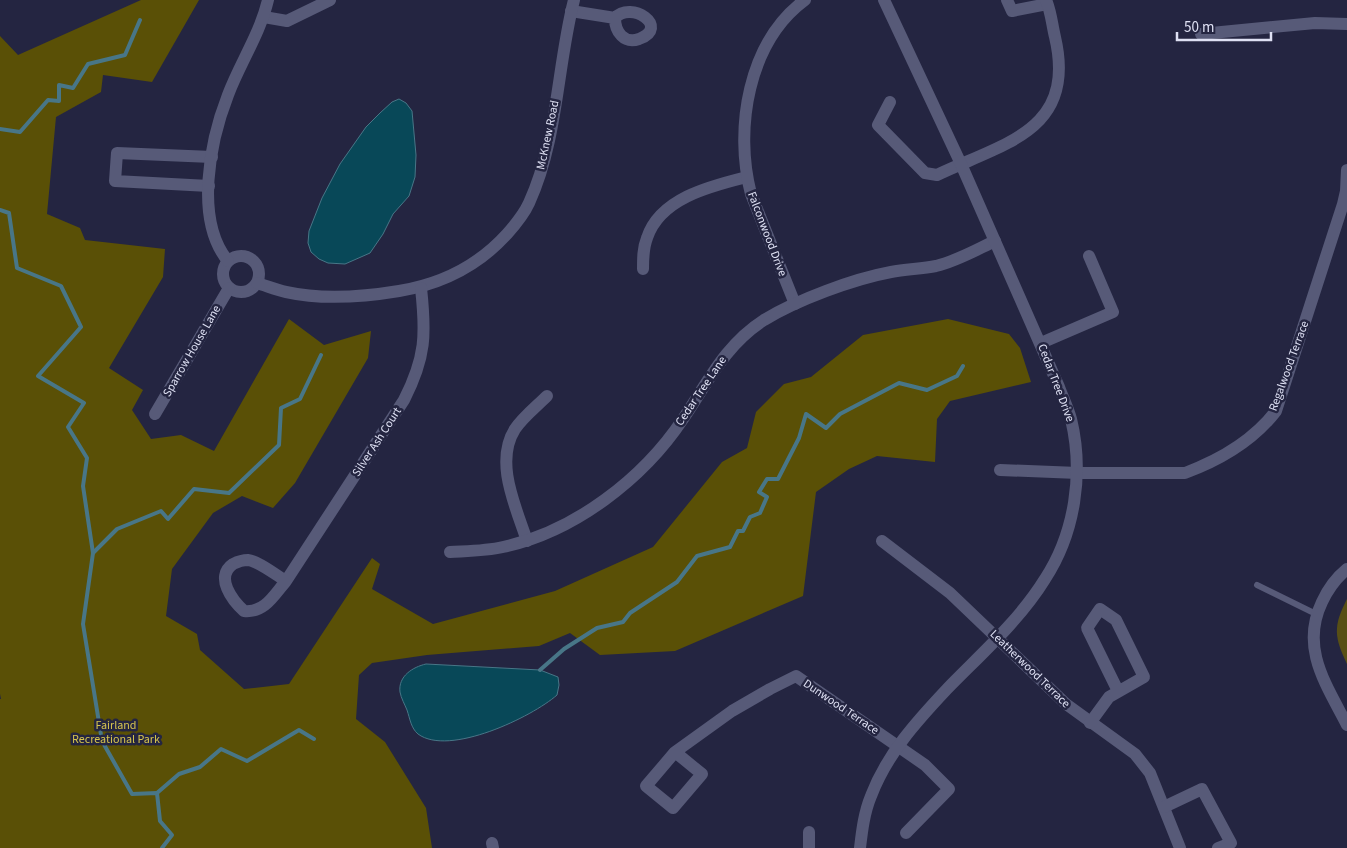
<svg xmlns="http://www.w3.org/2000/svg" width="1347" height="848" viewBox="0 0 1347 848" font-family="'Source Sans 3',sans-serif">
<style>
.green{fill:#584f15}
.forest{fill:#5a5006}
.water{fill:#084858;stroke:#487687}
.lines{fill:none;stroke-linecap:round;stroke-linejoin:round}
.stream{stroke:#487687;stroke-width:4}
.service{stroke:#575a78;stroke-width:6}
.minor{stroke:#575a78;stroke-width:12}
.labels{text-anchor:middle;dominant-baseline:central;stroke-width:5;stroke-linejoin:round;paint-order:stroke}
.street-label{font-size:12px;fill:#dfe1f4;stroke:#242541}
.park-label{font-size:12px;fill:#d6c44f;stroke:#242541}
</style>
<rect width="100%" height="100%" fill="#242541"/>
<path class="green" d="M 1347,599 L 1347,664 C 1334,637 1333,626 1347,599 Z"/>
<polygon class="forest" points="141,0 199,0 152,82 103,75 101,92 56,117 47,214 80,228 85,240 165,249 163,277 109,368 143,390 132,410 151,439 181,435 214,451 289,319 324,345 371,331 368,358 295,483 273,508 242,496 213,513 172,569 166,616 197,634 200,650 244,689 289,684 372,558 380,564 372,589 433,624 555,591 653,547 722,462 747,448 756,412 784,384 811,377 863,335 948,319 1009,334 1020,348 1031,382 950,401 937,419 935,462 877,456 849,469 816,492 803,596 675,651 600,655 570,633 539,646 427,655 372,663 359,675 356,719 385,742 426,808 432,848 0,848 0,699 1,699 0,694 0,36 18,55"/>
<g class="water">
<polygon points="399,99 406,103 412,111 416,155 415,177 409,196 393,214 383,234 370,253 345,264 328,263 319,259 311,252 308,243 309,231 322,198 340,164 366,127 380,113 392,102"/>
<path d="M 426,664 L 540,670 L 558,677 L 559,685 L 557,695 C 532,717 449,757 418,734 C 411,728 410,719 407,710 C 405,705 401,698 400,692 C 398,676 413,667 426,664 Z"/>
</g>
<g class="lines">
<g class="stream">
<polyline points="0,129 20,132 48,100 59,101 59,85 73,88 88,64 125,55 140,20"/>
<polyline points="0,210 9,213 17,268 61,286 81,327 38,376 84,403 68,427 87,458 83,486 93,553 83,624 102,741 132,794 157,793 160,821 172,835 162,848"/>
<polyline points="93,553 117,529 161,511 168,519 194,489 229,493 279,445 281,408 300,399 321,355"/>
<polyline points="540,670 564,649 597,628 623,622 630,613 677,582 697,556 730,547 738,531 743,531 750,517 760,513 767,497 759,492 767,479 778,479 799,438 806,414 826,428 840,414 899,383 927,390 957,376 963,366"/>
<polyline points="157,793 179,774 200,767 221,749 247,761 299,730 314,739"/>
</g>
<polyline class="service" points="1257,585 1316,614"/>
<g class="minor">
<polyline points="1007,0 1012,11 1047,4"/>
<path d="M 571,11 L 615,18 C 615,32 624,44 639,39 C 671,27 631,0 615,18"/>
<polyline points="264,17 287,21 330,0"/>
<polyline points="1201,34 1315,23 1347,24"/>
<path d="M 890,102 L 878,125 L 925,173 L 937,175 C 1004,143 1077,131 1055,37 C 1052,25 1051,11 1046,0"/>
<polyline points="209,186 115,181 117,153 212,157"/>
<circle cx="241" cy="274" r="18"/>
<path d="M 228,261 C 194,220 210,141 228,95 C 240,63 260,34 268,0"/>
<path d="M 643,269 C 643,258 643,248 647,238 C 660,198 711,186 747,177"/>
<path d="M 257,283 C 267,286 276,290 286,292 C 322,300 363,297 399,291 C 442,284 478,266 507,234 C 515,225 524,214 529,203 C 558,140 557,66 574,0"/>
<path d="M 795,304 L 751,194 C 734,129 748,42 805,0"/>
<polyline points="1041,343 1113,312 1089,256"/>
<polyline points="155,414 229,288"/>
<path d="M 1000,470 L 1078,473 L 1185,473 C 1220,460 1253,441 1276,411 L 1343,204 L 1346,191 L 1347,170"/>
<path d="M 527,541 C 516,507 494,462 515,429 C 523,417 537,406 547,396"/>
<polyline points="882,541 950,593 1066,704 1135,754 1150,773 1180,848"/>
<path d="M 450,552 C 468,551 486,551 503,547 C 574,532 643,479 683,419 C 708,382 725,345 764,320 C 797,300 853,279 891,272 C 906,269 921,269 936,266 C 957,261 976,250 995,241"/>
<path d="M 1347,569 C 1336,578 1328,589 1322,602 C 1300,648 1326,684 1347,725"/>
<path d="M 286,581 C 276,575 258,561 248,560 C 243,560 237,562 233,564 C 214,577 233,601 244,611 C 265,613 274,595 286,581 L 404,400 C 426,357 426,334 421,288"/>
<polyline points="1090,723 1109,697 1144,677 1116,620 1100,609 1087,628 1118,691"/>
<polyline points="675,752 702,774 673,808 646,786 675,752 732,711 770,689 796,676 925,765 949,789 906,833"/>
<polyline points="1164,807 1202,789 1231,843 1218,848"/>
<polyline points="809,832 809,848"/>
<polyline points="492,843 493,848"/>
<path d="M 860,848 C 862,831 864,813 871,796 C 887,754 916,722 947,689 C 980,655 1019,621 1045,579 C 1075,533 1084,473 1071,419 C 1068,408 1063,398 1059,387 L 961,164 L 884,0"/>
</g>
</g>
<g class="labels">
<g class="street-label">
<text transform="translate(548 135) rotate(-78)">McKnew Road</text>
<text transform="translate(767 234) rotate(69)">Falconwood Drive</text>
<text transform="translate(192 351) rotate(-60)">Sparrow House Lane</text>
<text transform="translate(1289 366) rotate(-70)">Regalwood Terrace</text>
<text transform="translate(1056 383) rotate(69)">Cedar Tree Drive</text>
<text transform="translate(701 391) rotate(-56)">Cedar Tree Lane</text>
<text transform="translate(377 442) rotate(-57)">Silver Ash Court</text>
<text transform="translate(1030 669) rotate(44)">Leatherwood Terrace</text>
<text transform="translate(841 707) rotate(34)">Dunwood Terrace</text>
</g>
<g class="park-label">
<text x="116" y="725">Fairland<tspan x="116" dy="14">Recreational Park</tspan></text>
</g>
</g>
<path d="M1177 32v8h94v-8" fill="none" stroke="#dfe1f4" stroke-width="2.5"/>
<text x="1184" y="32" font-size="15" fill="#dfe1f4" stroke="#242541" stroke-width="4" paint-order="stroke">50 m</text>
</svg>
